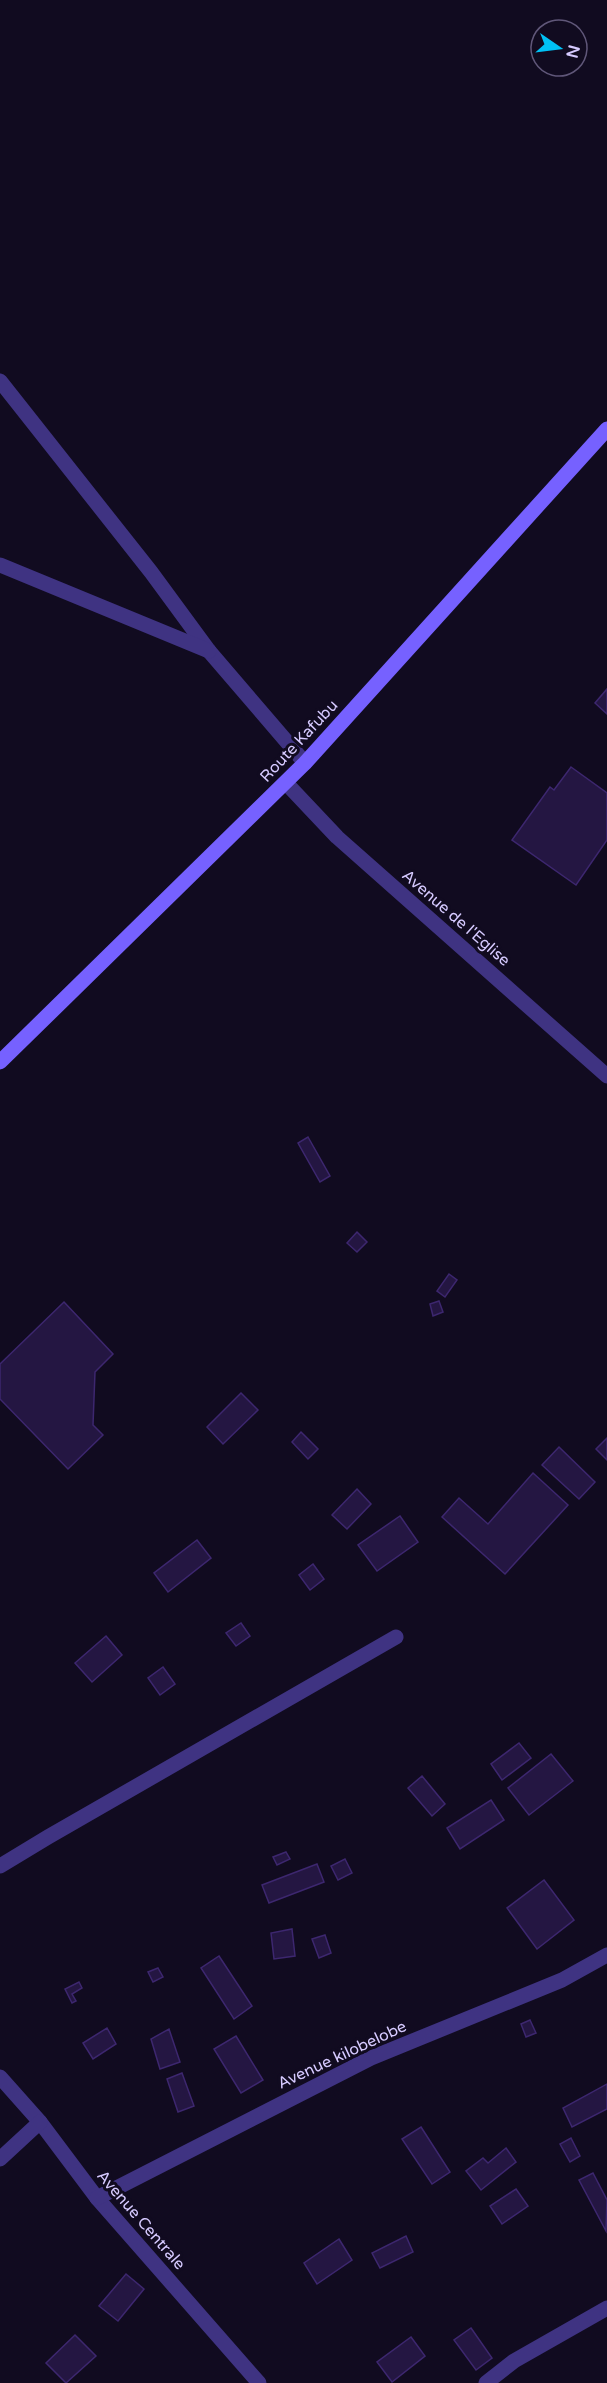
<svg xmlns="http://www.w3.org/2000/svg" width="607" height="2383" viewBox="0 0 607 2383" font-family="'Varela Round',sans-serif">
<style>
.building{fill:#241642;stroke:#3d276f;stroke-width:1.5}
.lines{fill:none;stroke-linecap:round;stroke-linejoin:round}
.street{stroke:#3f3382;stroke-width:15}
.secondary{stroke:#7661ff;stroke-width:15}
.labels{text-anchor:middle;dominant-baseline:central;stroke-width:6;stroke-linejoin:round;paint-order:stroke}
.street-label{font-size:16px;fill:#d6caff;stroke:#110b20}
</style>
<rect width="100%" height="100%" fill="#110b20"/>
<g class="building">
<polygon points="607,689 607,714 595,703"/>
<polygon points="571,767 607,793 607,840 576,885 512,840 550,787 554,790"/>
<polygon points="308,1137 330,1176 320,1182 298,1143"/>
<polygon points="357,1232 367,1242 357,1252 347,1243"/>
<polygon points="449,1274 457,1280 445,1297 437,1291"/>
<polygon points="439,1301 443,1312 433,1316 430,1304"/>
<polygon points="64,1302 113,1354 95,1372 93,1425 103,1435 68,1469 0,1399 0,1364"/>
<polygon points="241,1393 258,1410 223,1444 207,1427"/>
<polygon points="301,1432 318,1449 308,1459 292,1442"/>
<polygon points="607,1438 607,1460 596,1449"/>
<polygon points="559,1447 595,1482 579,1499 542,1465"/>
<polygon points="533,1473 568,1505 505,1574 442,1517 459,1498 488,1524"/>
<polygon points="357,1489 371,1504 347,1529 332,1515"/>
<polygon points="400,1516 418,1542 377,1571 358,1545"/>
<polygon points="197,1540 211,1558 168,1592 154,1573"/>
<polygon points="313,1564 324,1579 310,1590 299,1575"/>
<polygon points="241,1623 250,1636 236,1646 226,1633"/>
<polygon points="106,1636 122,1655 92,1682 75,1663"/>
<polygon points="163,1667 175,1684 160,1695 148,1678"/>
<polygon points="519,1743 531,1758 502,1780 491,1764"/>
<polygon points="551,1754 573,1781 529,1815 508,1788"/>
<polygon points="422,1776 445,1804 432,1816 408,1788"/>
<polygon points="491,1800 504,1820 460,1849 447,1828"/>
<polygon points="286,1852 290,1859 277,1865 273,1857"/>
<polygon points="345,1859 352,1873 338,1880 331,1866"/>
<polygon points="317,1864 324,1882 269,1903 262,1885"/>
<polygon points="544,1880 574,1920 537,1949 507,1908"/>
<polygon points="292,1929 295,1956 274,1959 271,1933"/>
<polygon points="325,1935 331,1953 319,1958 312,1939"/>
<polygon points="219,1956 252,2006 234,2019 201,1968"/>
<polygon points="158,1968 163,1977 153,1982 148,1972"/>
<polygon points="79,1982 82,1988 72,1994 76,2001 72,2003 65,1989"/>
<polygon points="530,2020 536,2033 526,2037 521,2024"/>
<polygon points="107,2028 116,2044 93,2059 83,2043"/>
<polygon points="169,2029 180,2062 160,2069 151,2039"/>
<polygon points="236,2036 263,2080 241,2093 214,2049"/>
<polygon points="182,2073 194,2106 178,2112 167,2079"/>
<polygon points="607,2084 607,2109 572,2127 563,2108"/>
<polygon points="421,2127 450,2172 432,2184 402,2139"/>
<polygon points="571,2138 580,2156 570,2162 560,2144"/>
<polygon points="506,2148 516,2162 481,2190 466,2171 483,2158 488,2163"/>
<polygon points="593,2173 607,2200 606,2231 579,2180"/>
<polygon points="516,2189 528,2206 502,2224 490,2206"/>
<polygon points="406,2236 413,2252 380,2268 372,2253"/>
<polygon points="339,2239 352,2260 317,2284 304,2263"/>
<polygon points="126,2274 144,2289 118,2321 99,2306"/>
<polygon points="471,2328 492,2358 476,2370 454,2340"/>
<polygon points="75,2335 96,2356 66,2383 46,2363"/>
<polygon points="411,2337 425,2356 392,2382 377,2362"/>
</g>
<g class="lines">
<g class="street">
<polyline points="0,381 151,572 209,651 305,763"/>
<polyline points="0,565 209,651"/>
<polyline points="286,783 337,837 607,1076"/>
<polyline points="0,1866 48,1837 396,1637"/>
<polyline points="0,2077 40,2122 97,2198 259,2383"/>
<polyline points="0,2159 40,2122"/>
<polyline points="97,2198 371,2058 562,1980 607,1955"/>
<polyline points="486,2383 514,2361 607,2308"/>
</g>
<polyline class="secondary" points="0,1062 305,763 607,429"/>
</g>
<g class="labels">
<g class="street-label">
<text transform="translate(299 741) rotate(-47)">Route Kafubu</text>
<text transform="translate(456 918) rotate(41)">Avenue de l'Eglise</text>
<text transform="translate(342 2055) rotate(-25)">Avenue kilobelobe</text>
<text transform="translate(141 2220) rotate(49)">Avenue Centrale</text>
</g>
</g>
<g transform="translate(559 48) rotate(104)"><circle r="28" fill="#110b20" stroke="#605779" stroke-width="1.5"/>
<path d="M0-4.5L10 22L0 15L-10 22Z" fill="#00c1f5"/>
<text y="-9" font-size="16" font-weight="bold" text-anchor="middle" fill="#d6caff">N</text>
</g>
</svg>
